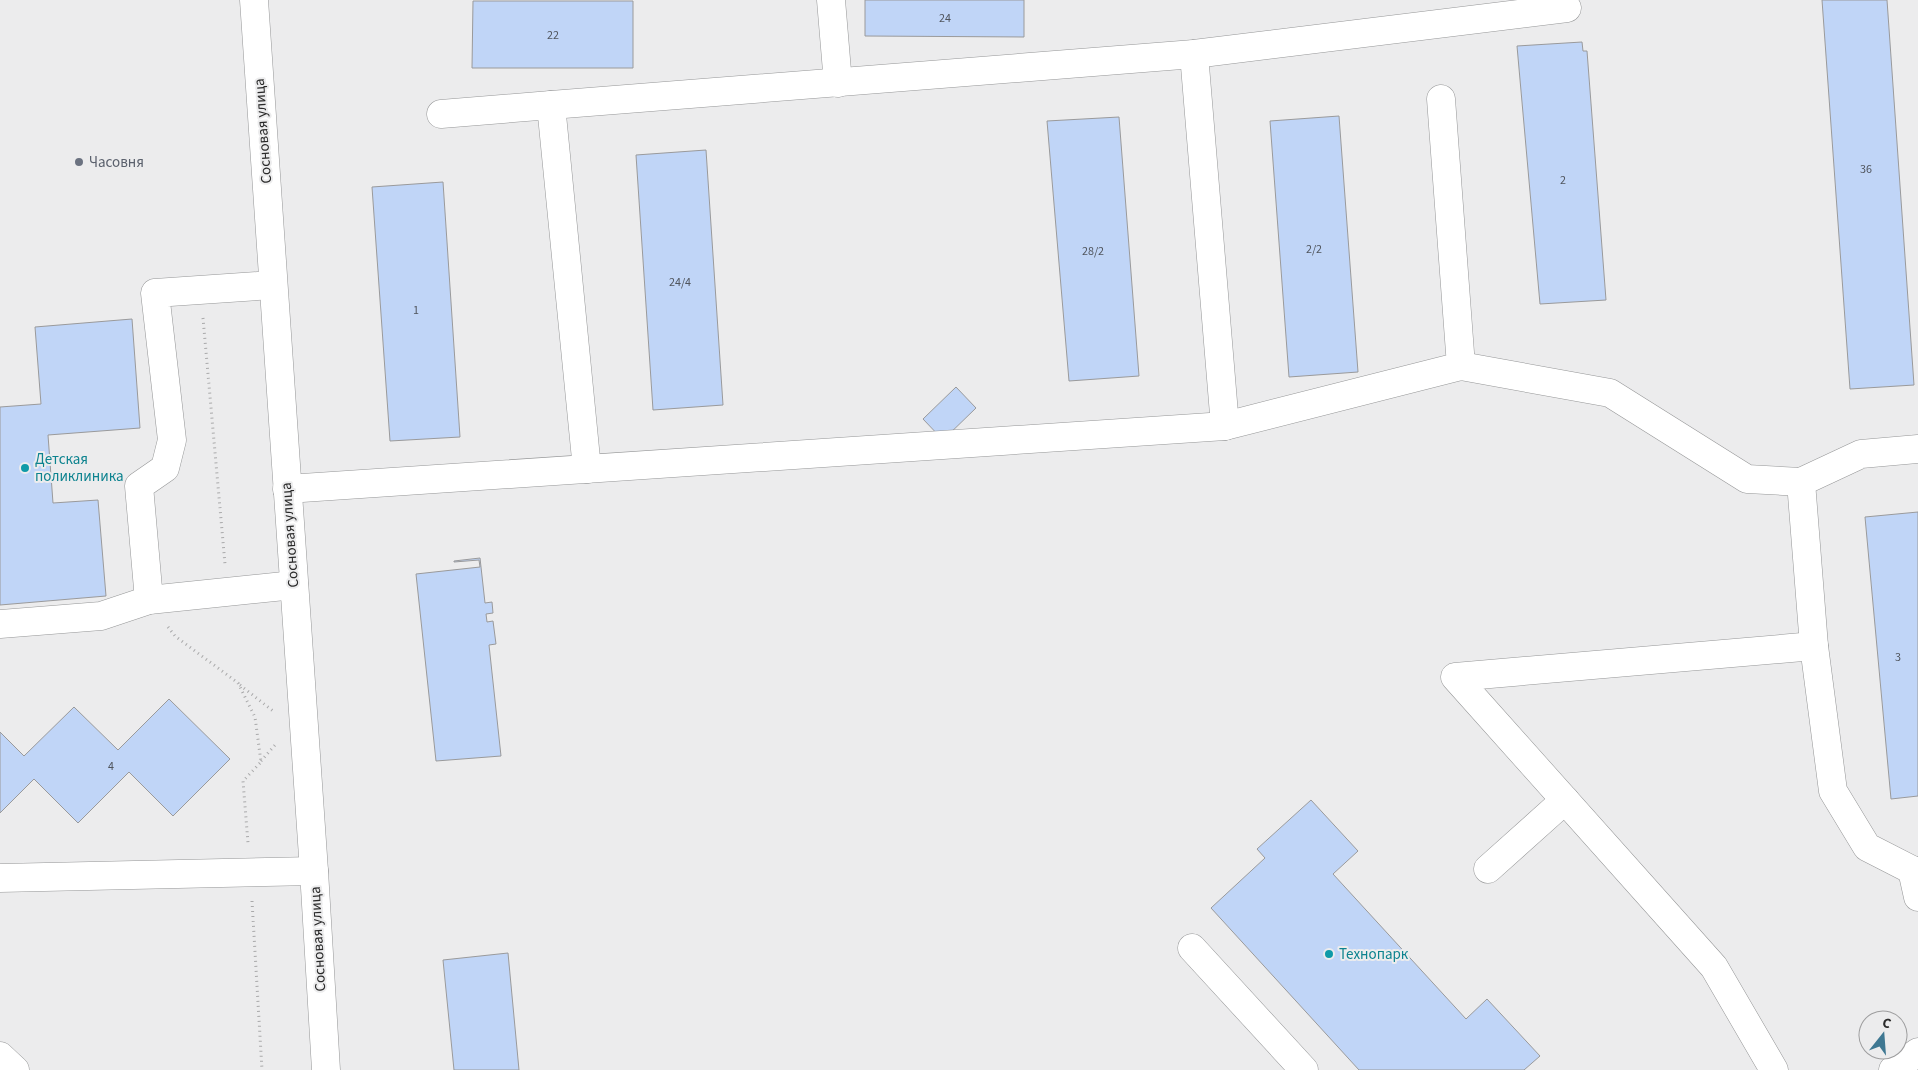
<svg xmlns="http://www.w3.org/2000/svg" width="1918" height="1070" viewBox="0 0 1918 1070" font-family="'Source Sans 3',sans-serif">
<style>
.building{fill:#c0d5f7;stroke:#9a9a9b}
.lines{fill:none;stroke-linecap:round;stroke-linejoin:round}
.minor-casing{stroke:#959697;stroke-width:29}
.path{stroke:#a9a9aa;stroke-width:3;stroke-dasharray:1 4;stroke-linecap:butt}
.minor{stroke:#fff;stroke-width:28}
.worship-dot{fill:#6b7280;stroke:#ececed;stroke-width:2}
.culture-dot{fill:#0f9aa8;stroke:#ececed;stroke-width:2}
.labels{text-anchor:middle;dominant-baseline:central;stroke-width:4;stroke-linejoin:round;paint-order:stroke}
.number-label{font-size:12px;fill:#50555d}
.street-label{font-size:15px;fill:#2a2a2a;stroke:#ececed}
.worship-label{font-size:15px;fill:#5b616d;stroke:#ececed;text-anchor:start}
.culture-label{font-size:15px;fill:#0d838f;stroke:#ececed;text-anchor:start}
</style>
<rect width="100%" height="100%" fill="#ececed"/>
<g class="building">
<polygon points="865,0 1024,0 1024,37 865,36"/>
<polygon points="1822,0 1887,0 1914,385 1850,389"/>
<polygon points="473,1 633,1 633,68 472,68"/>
<polygon points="1582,42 1583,51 1587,51 1606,300 1540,304 1517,46"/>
<polygon points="1339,116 1358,372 1289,377 1270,121"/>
<polygon points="1119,117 1139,376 1069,381 1047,121"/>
<polygon points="706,150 723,405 653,410 636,155"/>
<polygon points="443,182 460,437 390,441 372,187"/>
<polygon points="132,319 140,428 48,435 53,503 98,500 106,596 0,605 0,407 41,404 35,327"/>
<polygon points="956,387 976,408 943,440 923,419"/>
<polygon points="1918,512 1918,796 1891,799 1865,517"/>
<polygon points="480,558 485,603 492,602 493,613 486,614 487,622 493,621 496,644 489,645 501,756 436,761 416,574 480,567 479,560 454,562 454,561"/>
<polygon points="169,699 230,759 173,816 129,772 78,823 34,779 0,813 0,732 24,756 74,707 118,750"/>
<polygon points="1311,800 1358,851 1333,874 1466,1019 1487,999 1540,1056 1524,1070 1359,1070 1211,908 1265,858 1257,849"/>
<polygon points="508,953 519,1070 454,1070 443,960"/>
</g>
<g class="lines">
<defs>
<g id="minor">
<polyline points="254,0 314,871 326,1070"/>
<polyline points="831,0 838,83"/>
<polyline points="1194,54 1225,426"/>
<polyline points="551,105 1194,54 1567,8"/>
<polyline points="441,114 551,105 587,469"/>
<polyline points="1461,366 1610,393 1747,479 1801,482"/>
<polyline points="287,489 1225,426 1461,366 1441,99"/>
<polyline points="149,600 139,486 165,468 172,440 155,293 273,285"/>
<polyline points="0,624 101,616 149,600 294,585"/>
<polyline points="1488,869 1565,800"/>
<polyline points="1912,870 1867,847 1833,791 1814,646 1801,482 1861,454 1918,449"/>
<polyline points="1918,872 1912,870 1918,897"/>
<polyline points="0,878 314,871"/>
<polyline points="1192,948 1304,1070"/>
<polyline points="0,1056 15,1070"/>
<polyline points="1774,1070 1714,967 1455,677 1814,646"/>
<polyline points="1893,1070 1918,1052"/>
</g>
</defs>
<use href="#minor" class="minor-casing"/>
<g class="path">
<polyline points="203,318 225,564"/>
<polyline points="168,627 175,636 238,683 255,717 261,762 243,781 248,843"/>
<polyline points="240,685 273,711"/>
<polyline points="261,761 275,745"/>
<polyline points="252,901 262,1070"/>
</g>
<use href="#minor" class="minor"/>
</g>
<circle class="worship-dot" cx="79" cy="162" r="5"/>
<g class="culture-dot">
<circle cx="25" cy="468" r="5"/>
<circle cx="1329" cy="954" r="5"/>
</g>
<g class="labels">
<g class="number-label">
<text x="945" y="18">24</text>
<text x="553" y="35">22</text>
<text x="1866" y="169">36</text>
<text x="1563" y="180">2</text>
<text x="1314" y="249">2/2</text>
<text x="1093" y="251">28/2</text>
<text x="680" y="282">24/4</text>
<text x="416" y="310">1</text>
<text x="1898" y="657">3</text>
<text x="111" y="766">4</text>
</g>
<g class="street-label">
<text transform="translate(263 131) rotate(-94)">Сосновая улица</text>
<text transform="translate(290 535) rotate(-94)">Сосновая улица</text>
<text transform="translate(318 939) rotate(-93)">Сосновая улица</text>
</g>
<g class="worship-label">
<text x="89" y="162">Часовня</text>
</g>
<g class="culture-label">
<text x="35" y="459">Детская<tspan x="35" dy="17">поликлиника</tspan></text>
<text x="1339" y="954">Технопарк</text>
</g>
</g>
<g transform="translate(1883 1035) rotate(17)"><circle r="24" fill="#ececed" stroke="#9e9e9f"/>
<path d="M0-4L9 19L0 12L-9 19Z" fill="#3f7892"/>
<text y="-8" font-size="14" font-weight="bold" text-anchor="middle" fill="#2a2a2a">С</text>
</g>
</svg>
